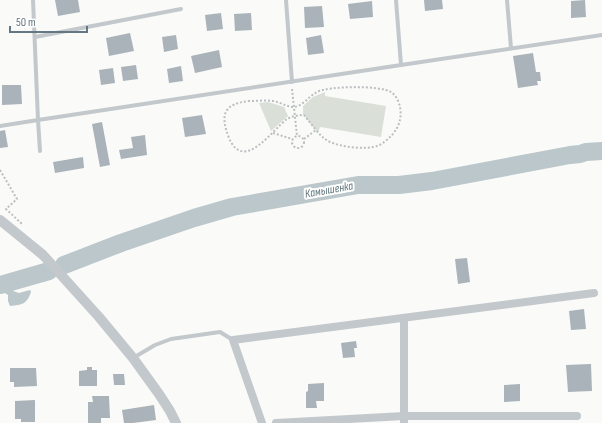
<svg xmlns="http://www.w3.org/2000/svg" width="602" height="423" viewBox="0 0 602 423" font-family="'Sofia Sans Condensed',sans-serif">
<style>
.green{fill:#dadfd7}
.water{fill:#bbc7cb}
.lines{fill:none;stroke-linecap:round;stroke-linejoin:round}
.river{stroke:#bbc7cb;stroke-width:18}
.building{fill:#aab3b9}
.path{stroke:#bbbfc2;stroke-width:2;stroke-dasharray:2 2;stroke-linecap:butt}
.service{stroke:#c3c8cc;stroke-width:4}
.minor{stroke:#c3c8cc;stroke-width:8}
.tertiary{stroke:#c3c8cc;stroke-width:10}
.labels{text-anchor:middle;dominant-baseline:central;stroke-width:4;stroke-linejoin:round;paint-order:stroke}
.water-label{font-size:12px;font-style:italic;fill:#5f767c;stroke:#fff}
</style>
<rect width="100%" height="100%" fill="#fafaf8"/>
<g class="green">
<polygon points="325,92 325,96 386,106 381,137 320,127 318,133 303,114 303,106 313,97"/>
<polygon points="268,102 284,107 288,116 271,131 259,103"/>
</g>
<path class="water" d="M 35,266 L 44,267 L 49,277 L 45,282 L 43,280 L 37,281 L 24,286 L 14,288 L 13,291 L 19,293 L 30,290 L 31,292 C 27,304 22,305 10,306 L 8,301 L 8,295 L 5,293 L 0,293 L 0,281 L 28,271 Z"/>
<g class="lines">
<g class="river">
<polyline points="64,265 121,243 194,218 232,207 358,185 399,185 432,181 570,155 580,154 586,152 602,151"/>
<polyline points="0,285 49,271"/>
</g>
</g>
<g class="building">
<polygon points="55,0 78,0 80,12 58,16"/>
<polygon points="424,0 442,0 443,9 425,11"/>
<polygon points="585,0 586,17 571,18 571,1"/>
<polygon points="372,1 373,17 350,19 348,4"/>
<polygon points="322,6 324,27 305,28 304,7"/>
<polygon points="221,13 223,29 207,31 205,15"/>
<polygon points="251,13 252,30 235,31 234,14"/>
<polygon points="130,33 134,51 109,56 106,38"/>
<polygon points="176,35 178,49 164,52 162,37"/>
<polygon points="321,35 324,53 308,55 306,38"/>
<polygon points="219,50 222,67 195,73 191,56"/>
<polygon points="533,53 536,72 540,72 541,81 537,81 538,85 518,88 513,56"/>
<polygon points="136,65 138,79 123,81 121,67"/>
<polygon points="181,66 183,81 169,83 167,69"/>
<polygon points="113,68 115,83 101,85 99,70"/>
<polygon points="2,85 21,85 22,104 2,105"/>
<polygon points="202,115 206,134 185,137 182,118"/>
<polygon points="102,122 110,165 100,167 92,124"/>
<polygon points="5,130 8,147 0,148 0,131"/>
<polygon points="145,135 147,155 121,159 119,150 133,148 131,137"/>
<polygon points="83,157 84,168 55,173 53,162"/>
<polygon points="467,258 470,282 458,284 455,259"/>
<polygon points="584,309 586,329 571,330 569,311"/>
<polygon points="356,341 357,348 354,348 355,357 343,358 341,343"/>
<polygon points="591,364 592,391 568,392 566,365"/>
<polygon points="87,367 92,367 92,370 97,370 97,386 79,386 79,371 87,370"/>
<polygon points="10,368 36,368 37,386 14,387 14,382 10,382"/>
<polygon points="113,374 124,374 125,385 114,385"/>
<polygon points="324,383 324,401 316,401 317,408 306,408 306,392 308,391 308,384"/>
<polygon points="520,384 520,401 504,402 504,385"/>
<polygon points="92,396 109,396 110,418 101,418 101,423 88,423 88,402 93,402"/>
<polygon points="35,400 35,422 21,422 21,419 15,419 15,401"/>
<polygon points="154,405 156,420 133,423 124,423 122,410"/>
</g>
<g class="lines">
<g class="path">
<polyline points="292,89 297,136"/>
<polyline points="273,133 292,139"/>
<circle cx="298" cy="142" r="6"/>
<path d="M 304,139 L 316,130 C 320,135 324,139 330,142 C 342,147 365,150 377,146 C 383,144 388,139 392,135 C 399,127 402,118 400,107 C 399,102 396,95 391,92 C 379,85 329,86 317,92 C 309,96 303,106 294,107 C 287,107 280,102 273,101 C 265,100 257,101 249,101 C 223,104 220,115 229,138 C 244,173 272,130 287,119 C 292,116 298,115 304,115 L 316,130"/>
<polyline points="0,170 17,199 6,209 22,224"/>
</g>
<g class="service">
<polyline points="286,0 292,82"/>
<polyline points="507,0 511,48"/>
<polyline points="35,37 181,9"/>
<polyline points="401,65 602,35"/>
<polyline points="0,126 38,120 33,0"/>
<polyline points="40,151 38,120 401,65 396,0"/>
<polyline points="133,358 155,345 171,339 220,332 233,340"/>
</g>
<g class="minor">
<polyline points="262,423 233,340 594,293"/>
<polyline points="276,423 404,416 577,416"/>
<polyline points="404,423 404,318"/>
</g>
<polyline class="tertiary" points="0,220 43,255 99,317 133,358 159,394 170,411 176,423"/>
</g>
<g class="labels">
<g class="water-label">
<text transform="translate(329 190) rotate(-10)">Камышенка</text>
</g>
</g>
<path d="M10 26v6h77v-6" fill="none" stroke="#647783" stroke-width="2"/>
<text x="16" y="26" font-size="12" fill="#647783" stroke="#ffffff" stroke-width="3" paint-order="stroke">50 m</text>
</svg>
